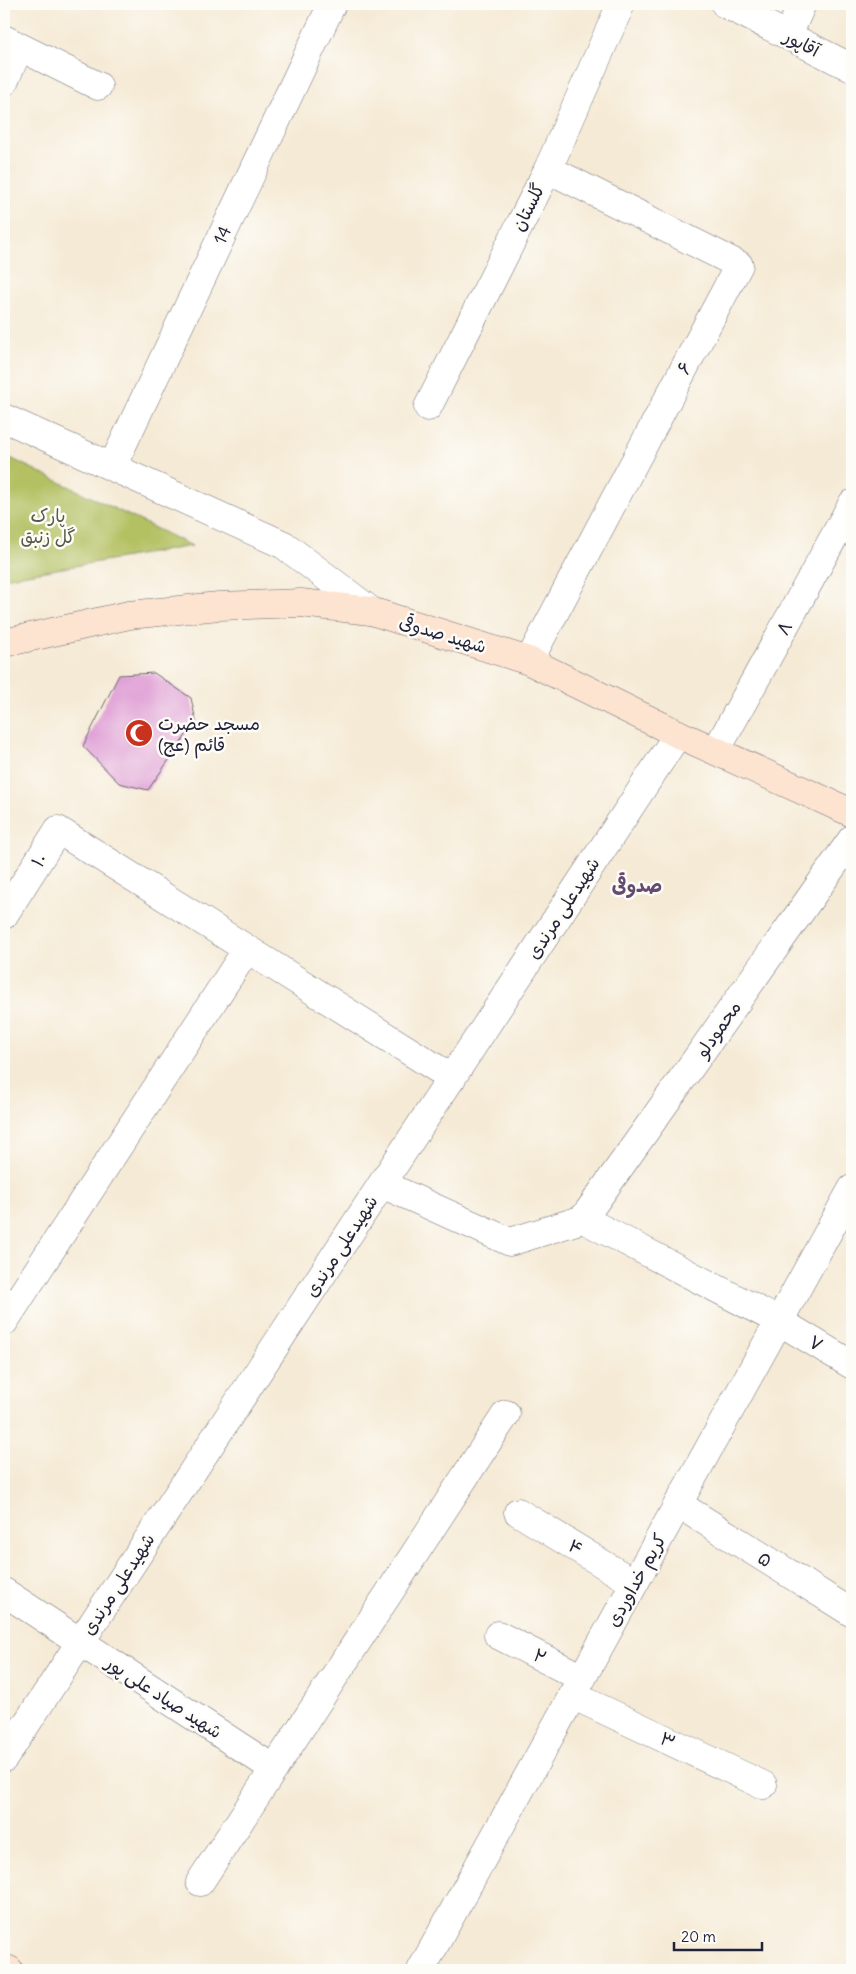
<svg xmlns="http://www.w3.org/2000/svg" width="856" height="1974" viewBox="0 0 856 1974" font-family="Delius,'Playpen Sans Arabic',sans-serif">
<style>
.green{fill:#b4c164;stroke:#6b7250}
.building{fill:#de9ad3}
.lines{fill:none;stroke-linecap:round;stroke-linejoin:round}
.street-casing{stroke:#6c6871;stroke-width:29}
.secondary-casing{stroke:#6c6871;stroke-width:29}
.street{stroke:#fff;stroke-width:28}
.secondary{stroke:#fde4d1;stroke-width:28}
.labels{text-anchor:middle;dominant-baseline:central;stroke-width:5;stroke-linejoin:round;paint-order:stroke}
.street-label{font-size:18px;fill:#22223b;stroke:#fdfcf7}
.park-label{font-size:18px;fill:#555a49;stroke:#fdfcf7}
.poi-label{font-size:18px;fill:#22223b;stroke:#fdfcf7;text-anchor:start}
.neighbourhood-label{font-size:19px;font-weight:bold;fill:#644c70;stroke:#fdfcf7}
</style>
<rect width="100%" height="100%" fill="#fdfcf7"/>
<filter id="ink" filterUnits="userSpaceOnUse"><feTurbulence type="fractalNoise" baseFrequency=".02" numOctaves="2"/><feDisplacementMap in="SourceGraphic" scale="10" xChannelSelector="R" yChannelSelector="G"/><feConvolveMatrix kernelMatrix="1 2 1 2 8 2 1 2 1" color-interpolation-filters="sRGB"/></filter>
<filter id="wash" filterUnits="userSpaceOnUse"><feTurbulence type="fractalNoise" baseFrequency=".0096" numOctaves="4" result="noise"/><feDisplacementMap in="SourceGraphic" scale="20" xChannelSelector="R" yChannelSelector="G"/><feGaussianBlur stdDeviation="1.12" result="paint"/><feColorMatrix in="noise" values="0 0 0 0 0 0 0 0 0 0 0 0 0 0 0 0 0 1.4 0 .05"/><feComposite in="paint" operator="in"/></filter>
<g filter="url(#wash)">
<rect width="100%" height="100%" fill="#f5ead5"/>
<polygon class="green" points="4,455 192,546 4,578"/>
<g id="blocks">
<polygon class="building" points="154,673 191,698 196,721 148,790 119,783 83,746 119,675"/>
</g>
</g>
<g filter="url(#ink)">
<use href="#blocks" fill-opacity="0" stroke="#6c6871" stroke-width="1"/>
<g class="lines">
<defs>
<g id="street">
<polyline points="725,4 852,68"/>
<polyline points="788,36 802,4"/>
<polyline points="4,39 98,86"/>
<polyline points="4,82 19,48"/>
<polyline points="428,407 548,169 621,4"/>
<polyline points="4,418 284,545 371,611"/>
<polyline points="112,467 332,4"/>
<polyline points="529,661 739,265 548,169"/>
<polyline points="716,751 852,504"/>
<polyline points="4,915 58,830 452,1078"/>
<polyline points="382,1184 510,1242 583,1219 779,1321 852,1365"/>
<polyline points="583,1219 852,839"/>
<polyline points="4,1322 247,949"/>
<polyline points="678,1504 852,1613"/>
<polyline points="518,1512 634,1583"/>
<polyline points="4,1592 274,1769"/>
<polyline points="498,1635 582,1678"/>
<polyline points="572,1695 763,1785"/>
<polyline points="4,1758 678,734"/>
<polyline points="200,1882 506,1414"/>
<polyline points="421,1970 852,1189"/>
</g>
<g id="secondary">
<polyline points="4,643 129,615 219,606 301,603 371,611 529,661 678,734 852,813"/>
<polyline points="4,1968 9,1970"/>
</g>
</defs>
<use href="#street" class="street-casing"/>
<use href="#secondary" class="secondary-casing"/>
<use href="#street" class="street"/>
<use href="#secondary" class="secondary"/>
</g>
</g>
<defs>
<symbol id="mosque-disc" viewBox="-11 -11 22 22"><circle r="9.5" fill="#c8321e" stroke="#fdfcf7"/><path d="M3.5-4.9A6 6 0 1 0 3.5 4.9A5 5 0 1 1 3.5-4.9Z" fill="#fff"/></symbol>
</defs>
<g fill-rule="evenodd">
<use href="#mosque-disc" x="123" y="717" width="32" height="32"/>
</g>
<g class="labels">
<g class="street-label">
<text transform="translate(802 43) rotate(27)">آقاپور</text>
<text transform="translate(528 207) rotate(-63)">گلستان</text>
<text transform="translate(222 235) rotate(-65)">14</text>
<text transform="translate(684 368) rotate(-62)">۶</text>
<text transform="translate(784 628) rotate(-61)">۸</text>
<text transform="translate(443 634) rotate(17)">شهید صدوقی</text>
<text transform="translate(39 860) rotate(-57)">۱۰</text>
<text transform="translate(563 908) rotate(-57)">شهیدعلی مرندی</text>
<text transform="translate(718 1029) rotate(-55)">محمودلو</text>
<text transform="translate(341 1246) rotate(-57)">شهیدعلی مرندی</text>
<text transform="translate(816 1343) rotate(31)">۷</text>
<text transform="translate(576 1547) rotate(31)">۴</text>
<text transform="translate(765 1559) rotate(32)">۵</text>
<text transform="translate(636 1580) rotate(-61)">کریم خداوردی</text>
<text transform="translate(118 1584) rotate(-57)">شهیدعلی مرندی</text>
<text transform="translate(540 1656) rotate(27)">۲</text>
<text transform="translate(164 1697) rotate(33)">شهید صیاد علی پور</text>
<text transform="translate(668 1740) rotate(25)">۳</text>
</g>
<g class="park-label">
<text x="48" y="515">پارک<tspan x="48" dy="21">گل زنبق</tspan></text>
</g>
<g class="poi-label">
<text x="158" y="723">مسجد حضرت<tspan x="158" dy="21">قائم (عج)</tspan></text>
</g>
<g class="neighbourhood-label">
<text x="637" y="885">صدوقی</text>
</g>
</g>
<rect width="856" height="1974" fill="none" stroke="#fdfcf7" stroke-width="20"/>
<path d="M674 1942v8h88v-8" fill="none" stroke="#22223b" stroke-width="2.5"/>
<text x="681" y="1942" font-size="15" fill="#22223b" stroke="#fdfcf7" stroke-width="4" paint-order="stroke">20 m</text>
</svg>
